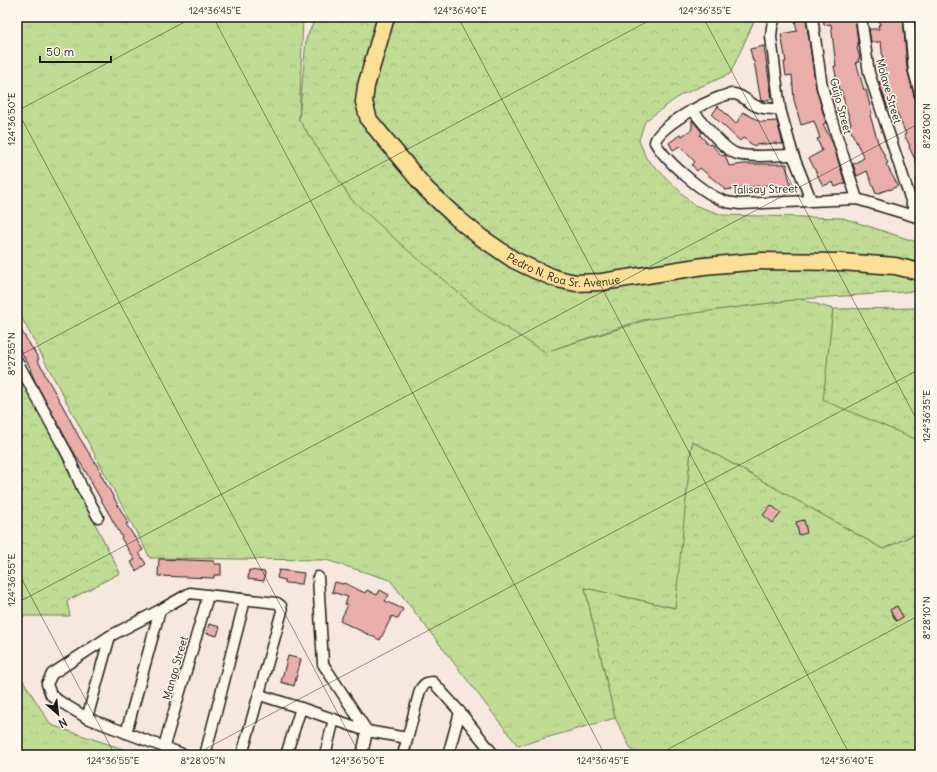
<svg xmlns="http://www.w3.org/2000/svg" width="937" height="772" viewBox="0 0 937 772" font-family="Delius,sans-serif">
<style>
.grass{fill:url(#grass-tufts);stroke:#6e7c58}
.forest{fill:url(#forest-crowns);stroke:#6e7c58}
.building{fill:#e9aea9;stroke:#1c1c1c}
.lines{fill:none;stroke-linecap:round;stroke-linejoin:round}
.minor-casing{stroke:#1c1c1c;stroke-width:13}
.primary-casing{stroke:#1c1c1c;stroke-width:19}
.minor{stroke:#fbf7ec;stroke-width:10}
.primary{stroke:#fbdf96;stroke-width:16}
.ticks{fill:none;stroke:#1c1c1c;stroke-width:1;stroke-opacity:0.45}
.labels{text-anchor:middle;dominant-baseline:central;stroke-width:3;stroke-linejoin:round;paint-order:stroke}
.street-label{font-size:11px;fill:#1c1c1c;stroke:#fbf7ec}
.neatline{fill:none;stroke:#1c1c1c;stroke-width:1.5}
.ticks-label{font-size:10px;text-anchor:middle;fill:#1c1c1c}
</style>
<defs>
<pattern id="grass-tufts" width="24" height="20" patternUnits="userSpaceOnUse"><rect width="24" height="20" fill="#c0dc94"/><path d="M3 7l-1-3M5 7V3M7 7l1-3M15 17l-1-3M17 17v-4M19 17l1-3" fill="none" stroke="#a4bc7f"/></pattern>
<pattern id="forest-crowns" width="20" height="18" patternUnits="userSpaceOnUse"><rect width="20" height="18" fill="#c0dc94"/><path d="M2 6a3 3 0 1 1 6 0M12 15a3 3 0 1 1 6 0" fill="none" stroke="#a4bc7f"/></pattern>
</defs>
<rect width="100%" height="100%" fill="#f7e8df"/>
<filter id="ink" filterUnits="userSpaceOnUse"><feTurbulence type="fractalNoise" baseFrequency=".025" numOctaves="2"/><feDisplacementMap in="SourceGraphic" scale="8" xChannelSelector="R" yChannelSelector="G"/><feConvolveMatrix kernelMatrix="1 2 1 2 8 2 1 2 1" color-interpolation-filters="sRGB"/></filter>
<g filter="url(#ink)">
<polygon class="grass" points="17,17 303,17 299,120 545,352 653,318 800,299 833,309 824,400 920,441 920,532 883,549 692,441 676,608 585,588 615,718 518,746 390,580 326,560 150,558 17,309"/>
<g class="forest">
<polygon points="316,17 756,17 730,74 681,95 645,121 639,140 646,158 694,205 723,215 843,218 920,243 920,291 800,299 642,320 545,352 484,314 404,247 351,199 299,120 306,39"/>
<polygon points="920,308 920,441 823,400 833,309"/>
<polygon points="17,368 120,573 67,601 70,616 17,616"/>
<polygon points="692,441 883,549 920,532 920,755 634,755 615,718 585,588 675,608"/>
<polygon points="17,671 51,725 141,755 17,755"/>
</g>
<g class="building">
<polygon points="823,17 855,17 858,43 858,47 857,48 860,58 858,59 859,62 856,62 864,90 866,90 872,114 870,115 878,142 888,163 886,164 898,186 889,190 889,189 876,194 867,171 857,176 853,164 864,158 848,125 851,124 841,90 839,91 834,66 836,66 831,24 824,25"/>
<polygon points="878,17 903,17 907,68 914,96 920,111 920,170 909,147 910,146 904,135 906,134 894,106 888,109 879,82 885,80 881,42 871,42 869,29 879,29 878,25 880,25"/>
<polygon points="806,19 816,88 826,123 823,124 833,144 845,183 835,187 833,182 823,186 809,158 822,151 817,139 820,138 814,121 801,125 794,100 792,75 786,76 784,62 786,62 781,34 797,31 795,21"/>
<polygon points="764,46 772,99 761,101 754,61 753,61 750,49"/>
<polygon points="718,106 736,124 743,112 761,122 777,121 783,144 776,144 776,143 755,145 754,146 743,138 740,141 712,115"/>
<polygon points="692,120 702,132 700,135 709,145 711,144 722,156 725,155 729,166 744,164 787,164 787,170 791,185 780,186 770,185 724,190 724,188 700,168 697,171 692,165 695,162 680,146 673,150 669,143 681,134 682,136 692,129"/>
<polygon points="17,324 39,359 37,360 45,372 44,373 66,412 79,437 101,472 100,473 128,523 126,524 143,550 139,553 146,564 136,571 131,562 135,560 121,538 122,537 91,482 92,482 70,446 36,383 30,370 31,369 17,345"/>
<polygon points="771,505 781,513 773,523 763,515"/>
<polygon points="804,520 807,533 799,535 796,522"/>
<polygon points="159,559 214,561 214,564 221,564 221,575 214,575 214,578 158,576"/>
<polygon points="249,570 265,572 264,581 248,579"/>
<polygon points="279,570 304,573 302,584 285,583 285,580 277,578"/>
<polygon points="335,582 343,584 344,583 365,593 367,590 377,595 380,590 389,595 385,601 403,609 398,619 392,616 380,640 340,621 348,605 345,604 348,597 332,592"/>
<polygon points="897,606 903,617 896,621 890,610"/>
<polygon points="209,624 220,627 217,636 206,633"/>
<polygon points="288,656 301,659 294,686 281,682"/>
</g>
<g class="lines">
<defs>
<g id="minor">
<polyline points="775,17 772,27 771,37 780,109 793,155 811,200"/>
<polyline points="812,17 822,87 833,124 857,199"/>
<polyline points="861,17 869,73 916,216"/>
<polyline points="909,17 914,71 920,94"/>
<path d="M 780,109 C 772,109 763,109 756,106 C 749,103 743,95 734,94 C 718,93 658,126 655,142 C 665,161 706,196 727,202 C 730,203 735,203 739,204 L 857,199 L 920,218"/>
<path d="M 692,110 C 702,121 723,150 737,154 C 751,158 777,155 793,155"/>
<polyline points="17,361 69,457 82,488 98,517"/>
<polyline points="318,577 323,664 367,731 362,755"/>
<polyline points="260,695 301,708 367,731 407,738"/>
<polyline points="87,718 110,636"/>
<polyline points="126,733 160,610"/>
<polyline points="164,746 208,596"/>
<polyline points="185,755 87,718 59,701 51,695 47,684 52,674 110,636 160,610 190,593 277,603 281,606 282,611 242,755"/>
<polyline points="205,755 245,600"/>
<polyline points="286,755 301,708"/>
<polyline points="325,755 334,719"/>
<path d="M 403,755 L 420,690 C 424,684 426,682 433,682 L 460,712 L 494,755"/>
<polyline points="448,755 460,712"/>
</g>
<g id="primary">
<path id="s1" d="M 386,17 L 366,86 L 364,102 L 369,120 L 426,189 L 457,218 L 479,236 L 514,260 L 535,270 L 557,279 L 576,283 L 602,282 L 704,266 L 761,261 L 841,262 L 895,266 L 920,272"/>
</g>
</defs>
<use href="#minor" class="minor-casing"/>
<use href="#primary" class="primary-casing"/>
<use href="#minor" class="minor"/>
<use href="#primary" class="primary"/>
</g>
</g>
<path class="ticks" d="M 213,17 L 605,755M 458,17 L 850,755M 703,17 L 920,426M 17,110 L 360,755M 17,111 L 194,17M 17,357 L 656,17M 17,570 L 115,755M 17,603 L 920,123M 194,755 L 920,369M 657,755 L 920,615"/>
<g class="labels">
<g class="street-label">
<text transform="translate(889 91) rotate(74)">Molave Street</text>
<text transform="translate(841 106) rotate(75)">Guijo Street</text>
<text transform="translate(765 189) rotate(-1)">Talisay Street</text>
<text stroke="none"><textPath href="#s1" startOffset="361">Pedro N. Roa Sr. Avenue</textPath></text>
<text transform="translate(175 668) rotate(-74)">Mango Street</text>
</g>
</g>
<rect width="937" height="772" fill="none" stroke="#fbf7ec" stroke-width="44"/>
<g transform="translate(58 714) rotate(152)" stroke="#fbf7ec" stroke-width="3" paint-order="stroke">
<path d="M0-3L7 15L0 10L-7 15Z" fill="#1c1c1c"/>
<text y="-6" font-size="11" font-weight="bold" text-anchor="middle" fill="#1c1c1c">N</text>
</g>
<path d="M40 56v6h71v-6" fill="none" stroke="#1c1c1c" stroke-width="2"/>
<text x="46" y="56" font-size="12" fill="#1c1c1c" stroke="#fbf7ec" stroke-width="3" paint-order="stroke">50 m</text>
<rect x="22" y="22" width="893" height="728" class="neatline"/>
<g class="ticks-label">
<text x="215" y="14">124°36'45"E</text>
<text x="460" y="14">124°36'40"E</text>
<text x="705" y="14">124°36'35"E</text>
<text transform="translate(11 119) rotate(-90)" y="4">124°36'50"E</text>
<text transform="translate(926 126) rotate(-90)" y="4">8°28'00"N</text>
<text transform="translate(11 354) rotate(-90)" y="4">8°27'55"N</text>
<text transform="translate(926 416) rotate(-90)" y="4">124°36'35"E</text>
<text transform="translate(11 580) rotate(-90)" y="4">124°36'55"E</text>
<text transform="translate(926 618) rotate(-90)" y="4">8°28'10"N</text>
<text x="113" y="764">124°36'55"E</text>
<text x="203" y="764">8°28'05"N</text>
<text x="358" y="764">124°36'50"E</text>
<text x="603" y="764">124°36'45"E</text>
<text x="847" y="764">124°36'40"E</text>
</g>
</svg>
